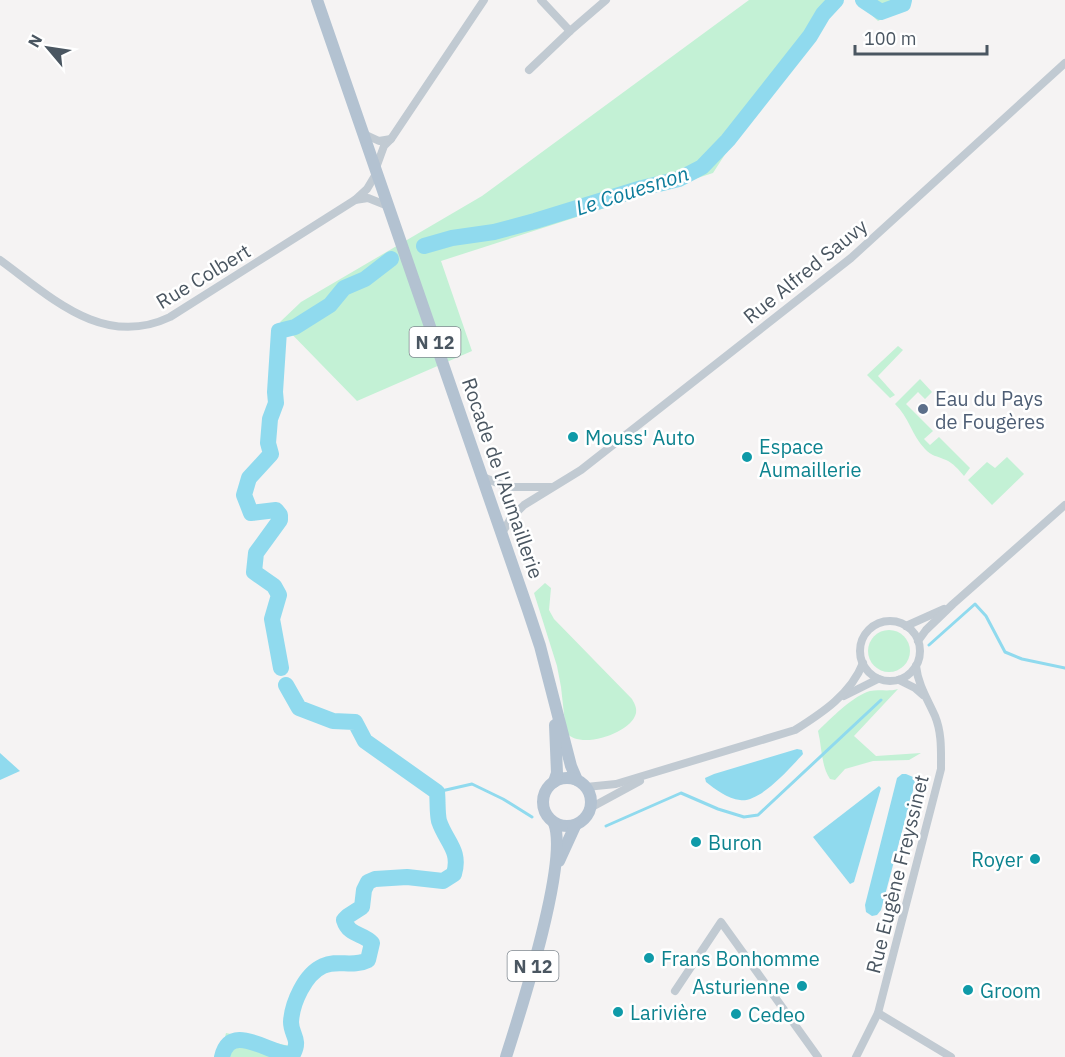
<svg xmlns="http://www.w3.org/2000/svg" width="1065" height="1057" viewBox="0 0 1065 1057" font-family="'IBM Plex Sans',sans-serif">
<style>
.green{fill:#c3f1d5}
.water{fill:#90daee}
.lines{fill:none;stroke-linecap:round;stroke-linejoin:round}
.stream{stroke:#90daee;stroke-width:3}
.river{stroke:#90daee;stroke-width:16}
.street{stroke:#c1cad2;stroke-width:8}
.primary{stroke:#b3c2d1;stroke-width:12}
.service-dot{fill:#5c6f8a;stroke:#fff;stroke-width:2}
.culture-dot{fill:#0f9aa8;stroke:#fff;stroke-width:2}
.labels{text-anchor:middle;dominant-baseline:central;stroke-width:5;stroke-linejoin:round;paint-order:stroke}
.shield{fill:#fff;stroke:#808990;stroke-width:1.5}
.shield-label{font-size:18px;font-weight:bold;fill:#4a5661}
.street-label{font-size:20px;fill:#4a5661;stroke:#fff}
.service-label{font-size:20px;fill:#4e5e75;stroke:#fff;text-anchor:start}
.culture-label{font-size:20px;fill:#0d838f;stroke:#fff;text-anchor:start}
.water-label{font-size:21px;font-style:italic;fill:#0c7c9b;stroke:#fff}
</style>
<rect width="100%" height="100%" fill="#f5f3f3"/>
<g class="green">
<polygon points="749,0 837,0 825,21 808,26 713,173 441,261 472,351 357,401 280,322 301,302 482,196"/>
<polygon points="856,0 909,0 908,5 878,21"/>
<polygon points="898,346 903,350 878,376 895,395 890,398 867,375"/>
<path d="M 920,379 L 932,392 L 925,399 L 918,392 L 906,404 L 933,431 L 924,439 L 930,445 L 939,437 L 970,468 L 964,476 C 959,470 953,463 946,460 C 937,456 931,456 925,449 C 912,436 909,417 895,404 Z"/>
<polygon points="1007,457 1024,474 992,505 968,480 987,462 995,468"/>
<path d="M 545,583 L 551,588 L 549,610 L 554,619 L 632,699 C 634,703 637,707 636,713 C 632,733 579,751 566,732 L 561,687 L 557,666 L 534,593 Z"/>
<circle cx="889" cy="651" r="21"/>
<path d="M 898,689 L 854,736 L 876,756 L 921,753 L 909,760 L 873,761 L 845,769 L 835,780 L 830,779 C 821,766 822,747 818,731 C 830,719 854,695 870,691 C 879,689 888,692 898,689 Z"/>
<polygon points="226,1033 290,1046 294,1057 220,1057"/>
</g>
<g class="water">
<path d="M 797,749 L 802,750 L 803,754 C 790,768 760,803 740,800 C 728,799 715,789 706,782 L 705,778 L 714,774 Z"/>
<polygon points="0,753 20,771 0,780"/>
<polygon points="902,774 906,774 913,777 915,783 881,910 877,915 872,916 866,912 865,905 894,790 897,778"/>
<polygon points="879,786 881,788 854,882 850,884 813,837"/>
</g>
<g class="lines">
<g class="stream">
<polyline points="929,645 975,604 986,616 1005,652 1022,659 1065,668"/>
<polyline points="437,792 472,784 503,799 532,817"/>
<polyline points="606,826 681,793 718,809 744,817 758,815 881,700"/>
</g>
<g class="river">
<polyline points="863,0 881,12 903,4 904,0"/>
<polyline points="424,246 452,238 494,232 535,221 642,188 679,179 702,167 728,140 810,36 823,14 836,0"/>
<polyline points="281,668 272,619 279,595 274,586 254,572 256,553 280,520 280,515 276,510 251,513 244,495 249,478 271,454 268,443 270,419 276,403 275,392 279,331 295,327 330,305 344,288 365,279 391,259"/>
<path d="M 222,1057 C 231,1019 272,1057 293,1054 C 301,1039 291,1035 291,1022 C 292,1003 305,974 323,966 C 338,959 352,968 368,960 L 372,943 C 363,933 349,936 344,920 L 348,916 L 362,907 L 364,890 L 368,882 L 375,879 L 407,877 L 443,881 L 454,874 C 461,850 446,842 439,821 C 437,812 438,801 437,792 L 365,741 L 355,722 L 333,721 L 299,708 L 286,685"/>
</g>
<g class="street">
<polyline points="541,0 570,31"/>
<polyline points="529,70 570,31 606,0"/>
<polyline points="364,134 379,141 391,139 384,146 376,168"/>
<polyline points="391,139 484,0"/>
<polyline points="376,174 367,189 355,200 368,198 388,206"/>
<path d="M 0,260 C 51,297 103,349 170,317 L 355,200"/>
<polyline points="483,477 507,487 551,487"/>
<polyline points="502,533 511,518 524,505 581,470 851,258 1065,63"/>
<circle cx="890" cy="651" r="30"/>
<polyline points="906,626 944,609"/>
<polyline points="918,641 926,630 953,604 1065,505"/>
<polyline points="899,680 915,688 923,695"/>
<polyline points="844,696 878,679"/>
<path d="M 586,787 L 616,784 L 795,730 C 822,713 851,694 863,663"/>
<polyline points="592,807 640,781"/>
<polyline points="675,991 721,922 818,1057"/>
<polyline points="878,1013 951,1057"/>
<path d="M 856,1057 L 878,1013 L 941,769 C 941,751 942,733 935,716 C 928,700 918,685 916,666"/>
</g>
<g class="primary">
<polyline points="317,0 528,610 540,646 571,766 577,780"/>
<circle cx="567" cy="802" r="24"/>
<polyline points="554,782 557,773 555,725"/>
<polyline points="559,861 575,826"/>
<path d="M 506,1057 C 520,1013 569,862 554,823"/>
</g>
</g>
<circle class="service-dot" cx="923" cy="409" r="6"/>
<g class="culture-dot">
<circle cx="573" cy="437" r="6"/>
<circle cx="747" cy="457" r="6"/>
<circle cx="696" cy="842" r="6"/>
<circle cx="1035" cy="859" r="6"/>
<circle cx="649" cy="958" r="6"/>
<circle cx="802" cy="986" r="6"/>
<circle cx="968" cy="990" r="6"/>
<circle cx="618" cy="1012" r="6"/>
<circle cx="736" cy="1014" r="6"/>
</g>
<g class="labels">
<g class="shield">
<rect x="409.5" y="327" width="51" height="30" rx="4.5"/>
<rect x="507.5" y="951" width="51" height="30" rx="4.5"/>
</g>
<g class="shield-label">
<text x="435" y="342">N 12</text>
<text x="533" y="966">N 12</text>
</g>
<g class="street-label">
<text transform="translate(805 271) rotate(-39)">Rue Alfred Sauvy</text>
<text transform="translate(203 276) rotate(-31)">Rue Colbert</text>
<text transform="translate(503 478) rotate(71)">Rocade de l'Aumaillerie</text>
<text transform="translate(897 874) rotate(-76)">Rue Eugène Freyssinet</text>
</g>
<g class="service-label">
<text x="935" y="398">Eau du Pays<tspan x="935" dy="23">de Fougères</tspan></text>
</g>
<g class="culture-label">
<text x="585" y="437">Mouss' Auto</text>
<text x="759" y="446">Espace<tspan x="759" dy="23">Aumaillerie</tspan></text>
<text x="708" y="842">Buron</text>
<text x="1023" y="859" text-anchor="end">Royer</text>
<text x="661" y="958">Frans Bonhomme</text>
<text x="790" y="986" text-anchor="end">Asturienne</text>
<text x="980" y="990">Groom</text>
<text x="630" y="1012">Larivière</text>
<text x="748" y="1014">Cedeo</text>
</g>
<g class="water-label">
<text transform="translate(632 190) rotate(-18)">Le Couesnon</text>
</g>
</g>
<g transform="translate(48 48) rotate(299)" stroke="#ffffff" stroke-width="4.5" paint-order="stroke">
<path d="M0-4.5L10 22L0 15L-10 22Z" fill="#4a5661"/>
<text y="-9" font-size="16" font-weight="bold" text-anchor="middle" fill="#4a5661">N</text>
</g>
<path d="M855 45v9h132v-9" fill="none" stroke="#4a5661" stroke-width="3"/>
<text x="864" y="45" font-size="18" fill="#4a5661" stroke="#ffffff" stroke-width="4.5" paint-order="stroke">100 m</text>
</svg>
